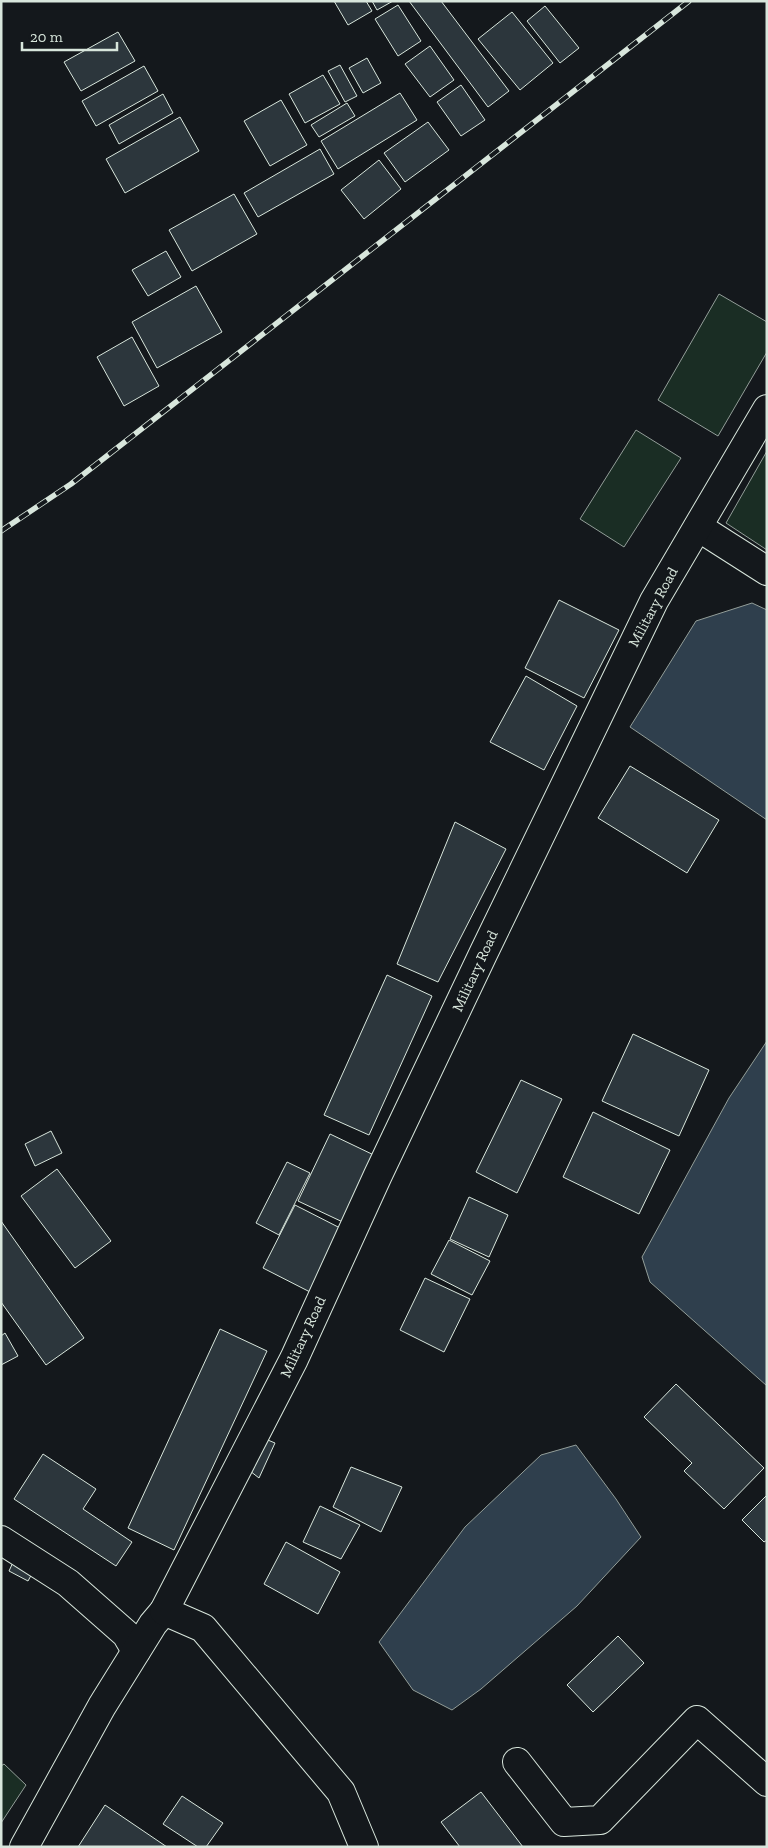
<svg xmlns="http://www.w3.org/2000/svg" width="768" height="1848" viewBox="0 0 768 1848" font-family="'Zilla Slab',serif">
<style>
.green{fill:#1a2d24;stroke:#939e99}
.water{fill:#2f3f4d;stroke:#939e99}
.building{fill:#2c363c;stroke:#d8e6dc}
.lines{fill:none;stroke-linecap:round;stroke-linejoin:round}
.minor-casing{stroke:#d8e6dc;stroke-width:30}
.minor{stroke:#14181c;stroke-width:28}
.rail-casing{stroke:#d8e6dc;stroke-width:5.5}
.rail{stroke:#14181c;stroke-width:4;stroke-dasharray:11;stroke-linecap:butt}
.labels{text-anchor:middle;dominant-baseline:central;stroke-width:4;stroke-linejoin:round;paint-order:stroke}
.street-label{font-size:15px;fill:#d8e6dc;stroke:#14181c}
</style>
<rect width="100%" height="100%" fill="#14181c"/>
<g class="green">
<polygon points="719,294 767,322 767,352 718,436 658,400"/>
<polygon points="636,430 681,458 624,547 580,519"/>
<polygon points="767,451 767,550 726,523"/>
<polygon points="4,1764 26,1785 1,1823 1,1766"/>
</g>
<g class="water">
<polygon points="752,603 767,610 767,820 630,727 696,621"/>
<polygon points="767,1041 767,1386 650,1282 642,1257 729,1098"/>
<polygon points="576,1445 616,1499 641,1537 577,1606 481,1689 452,1710 413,1690 379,1642 465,1527 541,1455"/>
</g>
<g class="building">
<polygon points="334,1 366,1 372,11 348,25"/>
<polygon points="372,1 393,1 377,10"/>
<polygon points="409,1 441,1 509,91 488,107"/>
<polygon points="398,5 421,41 398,56 375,19"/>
<polygon points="545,6 579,48 560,63 527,21"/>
<polygon points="512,12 553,63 520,90 478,39"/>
<polygon points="118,32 135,61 81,91 64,62"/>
<polygon points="430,46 454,80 430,97 405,64"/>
<polygon points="367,58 381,83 363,93 349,68"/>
<polygon points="340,65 357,96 345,102 328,71"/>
<polygon points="144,66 158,91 96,126 82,101"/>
<polygon points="323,75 340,104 305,123 289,94"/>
<polygon points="461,85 485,120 461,136 437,102"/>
<polygon points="400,93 417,120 338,169 321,141"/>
<polygon points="163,94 173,113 119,144 109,125"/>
<polygon points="281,100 307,145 270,166 244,121"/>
<polygon points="347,103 355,116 319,137 311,125"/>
<polygon points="180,117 199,151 125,193 106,159"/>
<polygon points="428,122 449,150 405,182 384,153"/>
<polygon points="320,149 334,174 258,217 244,193"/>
<polygon points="379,160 401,189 364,219 341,190"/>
<polygon points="234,194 257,234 192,271 169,230"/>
<polygon points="166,251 181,277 148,296 132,270"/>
<polygon points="196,286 222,332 157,368 132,322"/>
<polygon points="132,337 159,386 124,406 97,357"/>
<polygon points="559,600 619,630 584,698 525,668"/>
<polygon points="526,676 577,706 544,770 490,742"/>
<polygon points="630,766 719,820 687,873 598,818"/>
<polygon points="455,822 506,849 438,982 397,964"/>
<polygon points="387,975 432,996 369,1135 324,1115"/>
<polygon points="633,1034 709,1070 679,1136 602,1101"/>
<polygon points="521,1080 562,1099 517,1193 476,1172"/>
<polygon points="593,1112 670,1150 639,1214 563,1177"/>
<polygon points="51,1131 62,1153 35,1166 25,1144"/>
<polygon points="330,1134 378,1157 347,1224 298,1201"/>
<polygon points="287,1162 310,1173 279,1235 256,1223"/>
<polygon points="57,1169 111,1241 75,1268 21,1196"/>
<polygon points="469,1197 508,1215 489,1257 450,1239"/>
<polygon points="295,1205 344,1230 312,1293 263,1268"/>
<polygon points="1,1221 84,1338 46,1365 1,1302"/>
<polygon points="449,1240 490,1261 472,1295 431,1274"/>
<polygon points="425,1278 470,1299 444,1352 400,1330"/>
<polygon points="220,1329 267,1351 174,1550 128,1528"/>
<polygon points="5,1333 18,1356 1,1365 1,1336"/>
<polygon points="676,1384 764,1468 724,1509 684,1471 692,1463 644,1417"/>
<polygon points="263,1438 275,1443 259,1478 250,1471"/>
<polygon points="43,1454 96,1489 83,1509 132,1542 116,1566 14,1499"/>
<polygon points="351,1467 402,1487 381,1532 333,1507"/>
<polygon points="767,1495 767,1540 764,1542 742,1520"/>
<polygon points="320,1506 360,1525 341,1559 303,1542"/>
<polygon points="286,1542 340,1572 318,1614 264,1584"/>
<polygon points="15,1558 34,1570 28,1581 9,1571"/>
<polygon points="618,1636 644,1663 593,1712 567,1685"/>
<polygon points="481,1792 523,1847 460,1847 441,1822"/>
<polygon points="182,1796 223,1823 206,1847 198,1847 163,1824"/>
<polygon points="105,1805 167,1847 78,1847"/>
</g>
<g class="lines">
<defs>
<g id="minor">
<polyline points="698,527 767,571"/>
<polyline points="1,1540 68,1583 126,1634 136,1651"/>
<polyline points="517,1762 564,1822 600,1820 697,1720 767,1782"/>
<polyline points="24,1847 102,1706 153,1624 164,1611"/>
<polyline points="364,1847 341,1792 203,1628 164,1611 294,1359 378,1175 484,952 654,601 767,409"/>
</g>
</defs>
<use href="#minor" class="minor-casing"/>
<use href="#minor" class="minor"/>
<defs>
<polyline id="rail" points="1,531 71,484 689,1"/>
</defs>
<use href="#rail" class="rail-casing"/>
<use href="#rail" class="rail"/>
</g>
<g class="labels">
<g class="street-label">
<text transform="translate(653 607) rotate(-62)">Military Road</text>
<text transform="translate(475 971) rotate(-65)">Military Road</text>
<text transform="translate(303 1337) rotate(-65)">Military Road</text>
</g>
</g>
<rect width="768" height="1848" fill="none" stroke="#d8e6dc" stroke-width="5"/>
<path d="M22 42v8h95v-8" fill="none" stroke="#d8e6dc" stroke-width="2.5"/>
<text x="30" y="42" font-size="15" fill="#d8e6dc" stroke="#14181c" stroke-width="4" paint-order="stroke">20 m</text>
</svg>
